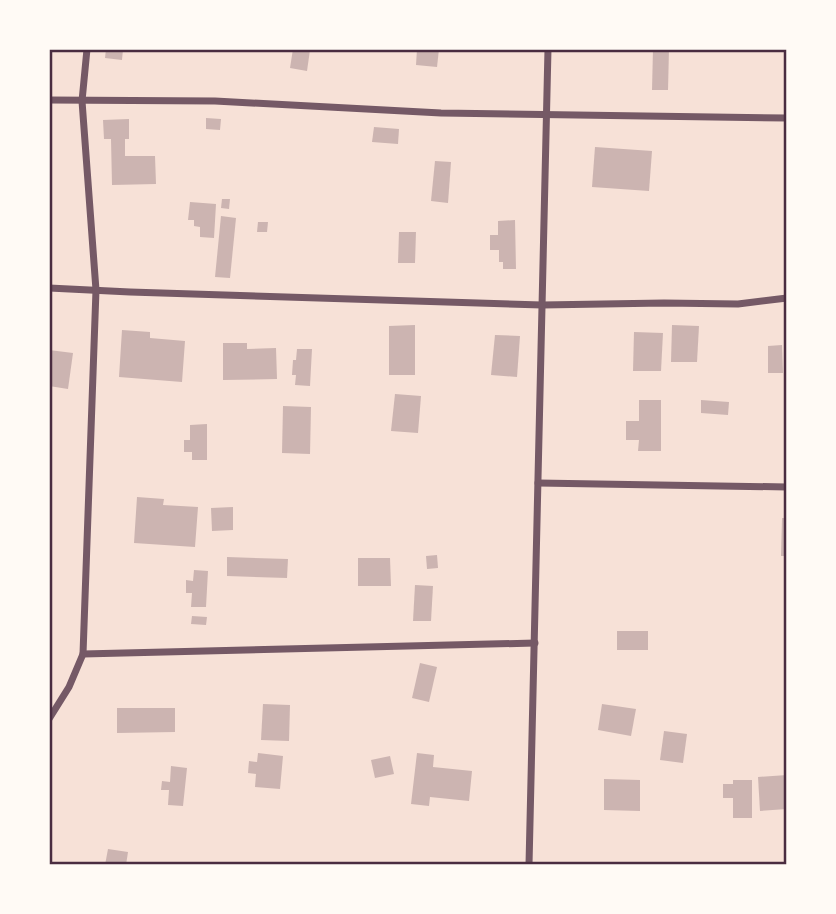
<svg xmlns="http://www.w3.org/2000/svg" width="836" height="914" viewBox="0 0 836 914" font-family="'Fira Sans Condensed',sans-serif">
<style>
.building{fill:#ccb4b1}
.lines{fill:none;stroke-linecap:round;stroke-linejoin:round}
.minor{stroke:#755966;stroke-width:7}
.neatline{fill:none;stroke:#4a2c40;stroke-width:2.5}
</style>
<rect width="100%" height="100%" fill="#f7e1d7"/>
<g class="building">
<polygon points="106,49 123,49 122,60 105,58"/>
<polygon points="293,49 310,50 307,71 290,68"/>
<polygon points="417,49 439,49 437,67 416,65"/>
<polygon points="653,49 669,49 668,90 652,90"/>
<polygon points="206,118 221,119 220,130 206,129"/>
<polygon points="129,119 129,139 125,139 125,156 155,156 156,184 112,185 111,139 104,139 103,120"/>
<polygon points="374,127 399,129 398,144 372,142"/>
<polygon points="595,147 652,151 649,191 592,187"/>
<polygon points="435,161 451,162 448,203 431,201"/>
<polygon points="222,199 230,199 229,209 221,208"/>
<polygon points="190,202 216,204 214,238 200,237 200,227 194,226 194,220 188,220"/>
<polygon points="221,216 236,218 230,278 215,277"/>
<polygon points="515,220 516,269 503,269 503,262 499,262 499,250 490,250 490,235 498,235 498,221"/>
<polygon points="258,222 268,222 267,232 257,232"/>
<polygon points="399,232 416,232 415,263 398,263"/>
<polygon points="415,325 415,375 389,375 389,326"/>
<polygon points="672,325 699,326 697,362 671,362"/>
<polygon points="122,330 150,332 150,338 185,341 182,382 119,377"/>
<polygon points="634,332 663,333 661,371 633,371"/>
<polygon points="495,335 520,336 517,377 491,375"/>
<polygon points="223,343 247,343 247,349 276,348 277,379 223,380"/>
<polygon points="782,345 783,373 768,373 768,346"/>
<polygon points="297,349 312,349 310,386 295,385 296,375 292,375 293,360 296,360"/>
<polygon points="49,350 73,353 68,389 49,386"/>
<polygon points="395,394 421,396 418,433 391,431"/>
<polygon points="639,400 661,400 661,451 638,451 639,440 626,440 626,421 639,421"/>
<polygon points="701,400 729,402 728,415 701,413"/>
<polygon points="283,406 311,407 310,454 282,453"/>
<polygon points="207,424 207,460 192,460 192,452 184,452 184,440 190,440 190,425"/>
<polygon points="137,497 164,499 163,505 198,507 195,547 134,543"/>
<polygon points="233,507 233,530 212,531 211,508"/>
<polygon points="782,518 787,518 787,556 781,556"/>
<polygon points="437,555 438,568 427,569 426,556"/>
<polygon points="227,557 288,559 287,578 227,576"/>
<polygon points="358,558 390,558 391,586 358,586"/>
<polygon points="194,570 208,571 206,607 191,607 192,593 186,593 186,580 193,581"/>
<polygon points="415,585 433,586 431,621 413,621"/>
<polygon points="192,616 207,617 206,625 191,624"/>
<rect x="617" y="631" width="31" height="19"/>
<polygon points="420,663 437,667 429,702 412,698"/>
<polygon points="263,704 290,705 289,741 261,740"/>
<polygon points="602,704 636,709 631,736 598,730"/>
<polygon points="117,708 175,708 175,732 117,733"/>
<polygon points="664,731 687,734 683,763 660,760"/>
<polygon points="258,753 283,756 280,789 255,787 256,774 248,773 249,761 257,762"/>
<polygon points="417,753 434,755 433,767 472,771 469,801 430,797 429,806 411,804"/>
<polygon points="390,756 394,774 375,778 371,760"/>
<polygon points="171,766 187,768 183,806 168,805 169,790 161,790 162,781 170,782"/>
<polygon points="787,775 787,809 760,811 758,777"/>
<polygon points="604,779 640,780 640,811 604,810"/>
<polygon points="733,780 752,780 752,818 733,818 733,798 723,798 723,784 733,784"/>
<polygon points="108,849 128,852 126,865 105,865"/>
</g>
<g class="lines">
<g class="minor">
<polyline points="49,100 215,101 441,113 787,118"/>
<polyline points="49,288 130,292 542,305 664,303 738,304 787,298"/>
<polyline points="538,483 787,487"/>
<polyline points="83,654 535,643"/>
<polyline points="49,719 69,687 83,654 96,290 82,101 87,49"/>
<polyline points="529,865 548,49"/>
</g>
</g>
<rect width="836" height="914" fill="none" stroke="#fffaf5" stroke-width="102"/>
<rect x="51" y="51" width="734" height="812" class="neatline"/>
</svg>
